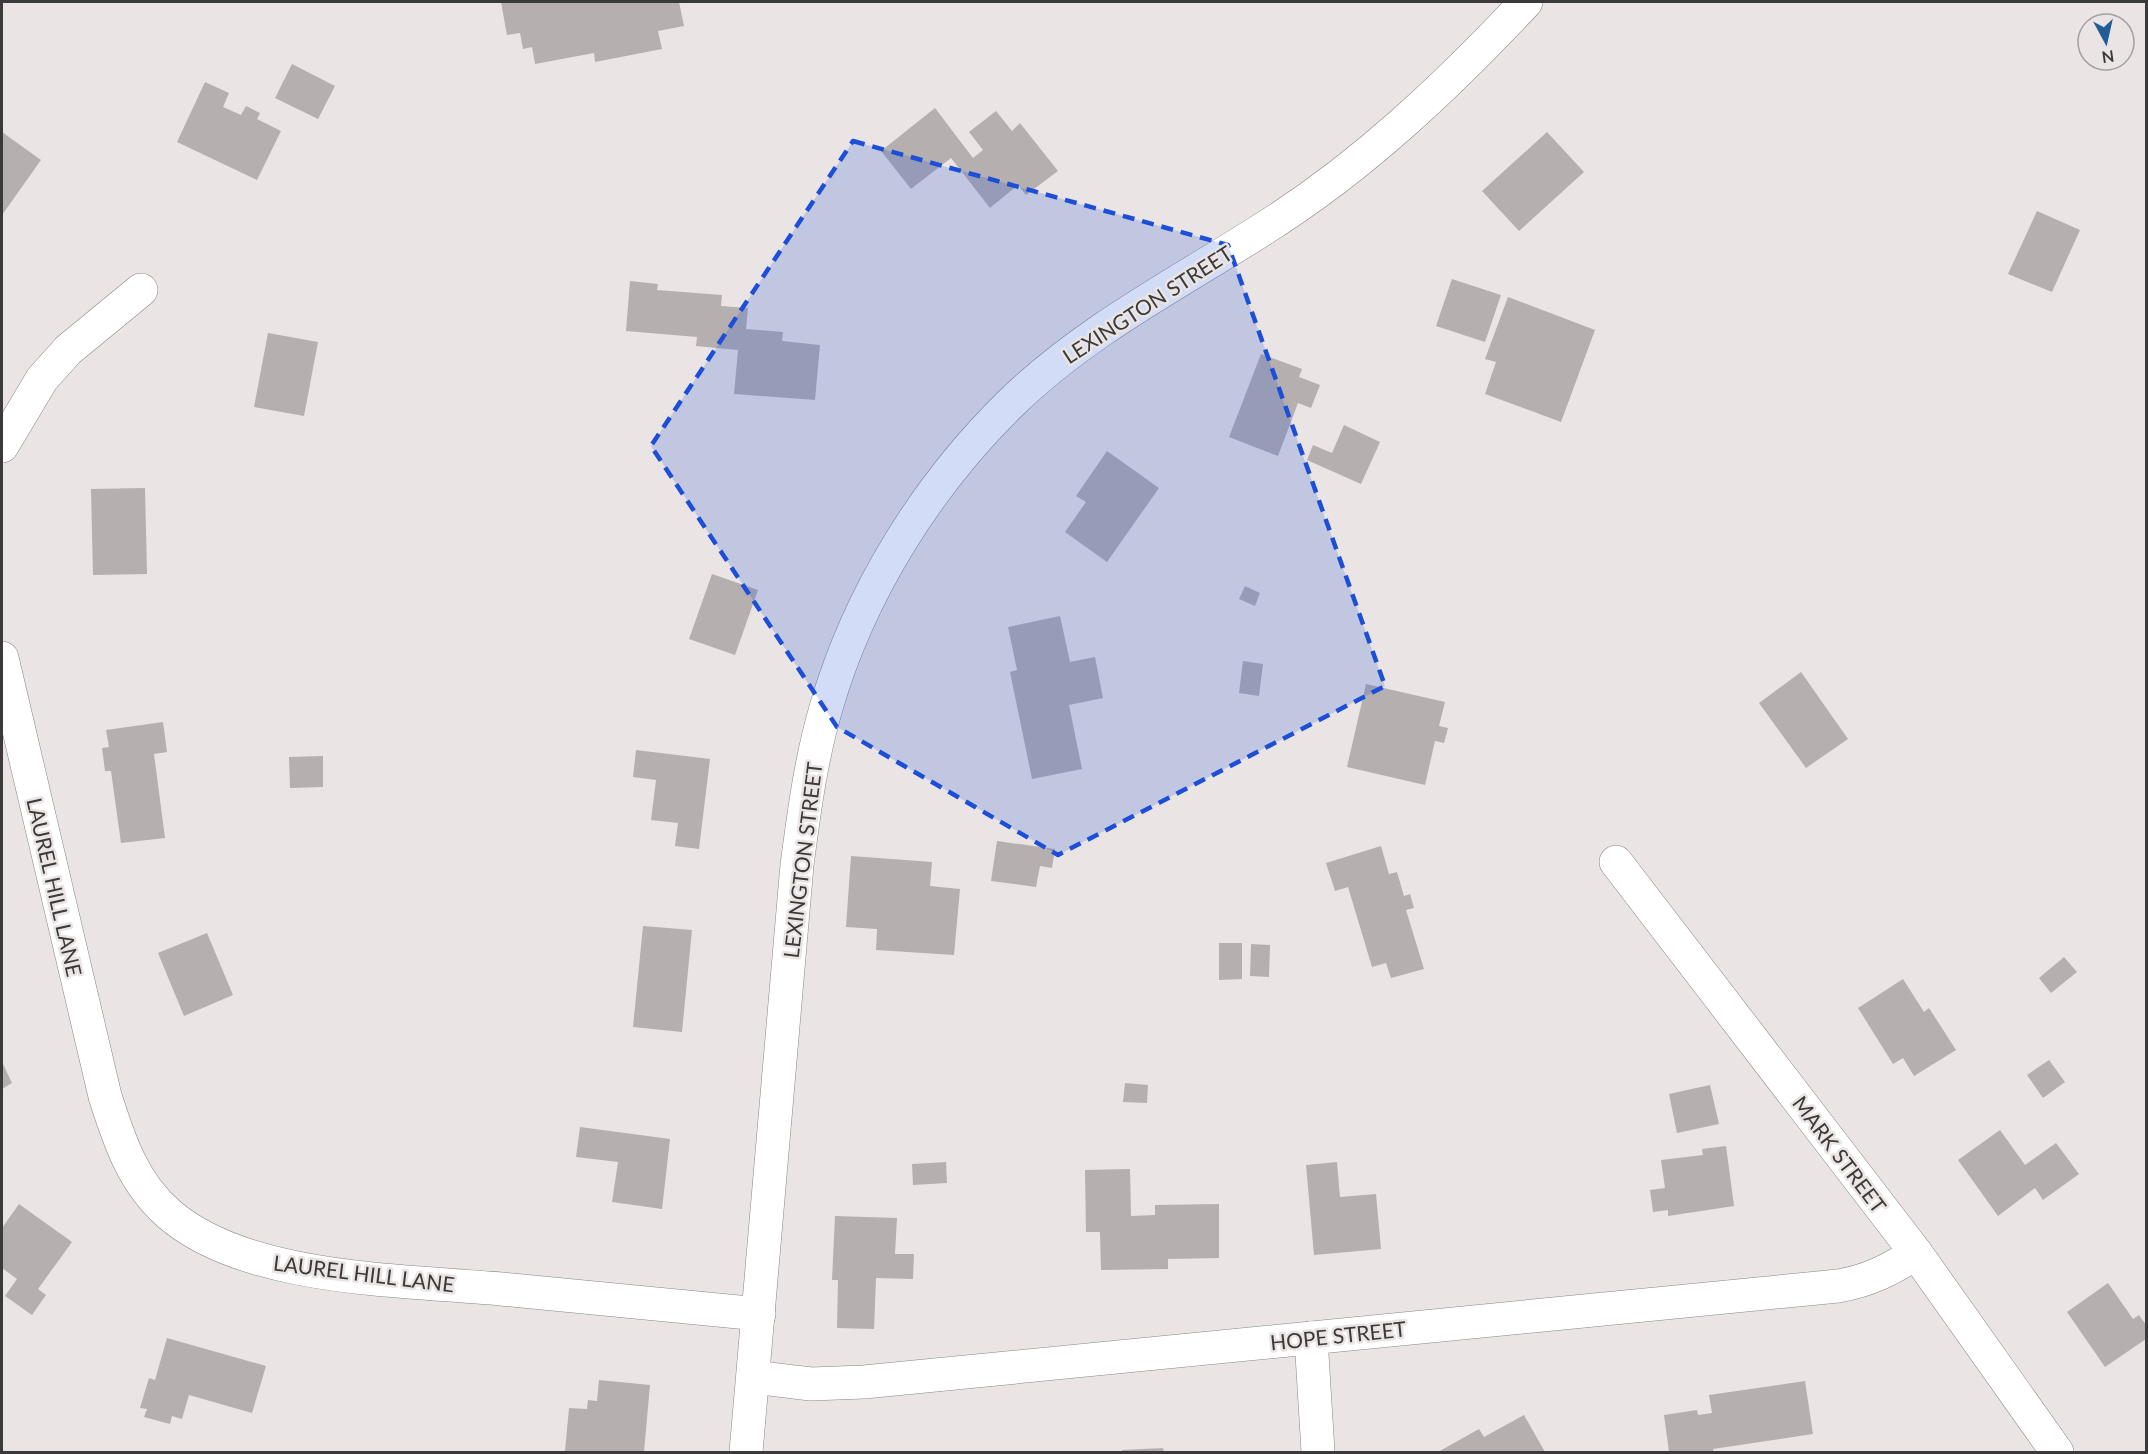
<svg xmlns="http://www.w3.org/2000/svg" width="2148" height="1454" viewBox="0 0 2148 1454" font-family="Lato,sans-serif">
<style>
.building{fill:#b5afaf}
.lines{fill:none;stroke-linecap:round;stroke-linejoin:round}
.minor-casing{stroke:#8a8585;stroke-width:34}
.minor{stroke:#fff;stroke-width:33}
.marked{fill:#1d4ed8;fill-opacity:0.2;stroke:#1d4ed8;stroke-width:4.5;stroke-dasharray:12 8;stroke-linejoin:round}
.labels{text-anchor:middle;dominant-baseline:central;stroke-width:5;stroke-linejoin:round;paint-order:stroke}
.street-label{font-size:21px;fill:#3b3939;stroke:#eae5e4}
</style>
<rect width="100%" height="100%" fill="#eae5e4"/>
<g class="building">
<polygon points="501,2 679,2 684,26 658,31 662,49 595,62 594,53 535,64 532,47 523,49 520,33 507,35"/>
<polygon points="292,64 335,86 318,119 275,98"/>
<polygon points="205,82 229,93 223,107 241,115 246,106 260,113 257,119 281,131 257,180 177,142"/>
<polygon points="935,108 973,158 983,150 969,132 996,111 1012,131 1020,123 1058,171 1026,195 1018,185 990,208 951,158 911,189 881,151"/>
<polygon points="2,132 41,160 2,215"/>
<polygon points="1547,132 1584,172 1519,231 1482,191"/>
<polygon points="2037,211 2080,230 2052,292 2008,274"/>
<polygon points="1452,279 1501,295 1485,342 1436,326"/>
<polygon points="630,281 658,284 657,290 722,295 721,306 748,308 746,329 783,332 782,341 820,345 815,400 734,394 738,350 696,346 697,337 626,331"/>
<polygon points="1508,297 1595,330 1561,422 1485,394 1496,362 1485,359"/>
<polygon points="268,333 318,342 304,416 254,407"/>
<polygon points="1261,354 1302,369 1299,377 1320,385 1311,408 1298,403 1278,456 1229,437"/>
<polygon points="1344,425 1380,442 1361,484 1307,460 1313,445 1332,453"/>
<polygon points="1107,451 1159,488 1107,562 1065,532 1086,502 1076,496"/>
<polygon points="145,488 147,574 93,575 91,489"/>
<polygon points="712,574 758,590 735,655 689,639"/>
<polygon points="1245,586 1260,593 1255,606 1239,599"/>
<polygon points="1060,616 1070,662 1095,657 1103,698 1069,705 1082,769 1032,779 1010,672 1017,670 1008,627"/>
<polygon points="1243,661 1263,664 1259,696 1239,693"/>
<polygon points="1801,672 1848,739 1806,768 1759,703"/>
<polygon points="1366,684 1445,702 1439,726 1448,728 1444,743 1435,741 1425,785 1347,767"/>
<polygon points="163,722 167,752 154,754 165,838 121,843 111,771 105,771 102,748 109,747 106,730"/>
<polygon points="636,750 710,759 699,849 675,846 678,823 651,820 656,780 633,777"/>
<polygon points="323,756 323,787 290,788 289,757"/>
<polygon points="997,841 1055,849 1052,868 1040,866 1036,887 991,881"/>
<polygon points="1381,846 1389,874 1397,872 1404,896 1410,894 1414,908 1406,910 1424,969 1391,978 1386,963 1372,967 1348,887 1335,891 1326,863"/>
<polygon points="851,856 932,862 930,886 960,889 954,955 876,950 877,929 846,927"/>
<polygon points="643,926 692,930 682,1032 633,1027"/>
<polygon points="207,933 233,995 184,1016 158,953"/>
<polygon points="1219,943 1242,943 1242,979 1219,980"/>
<polygon points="1251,944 1270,945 1269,977 1250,976"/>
<polygon points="2064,957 2077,972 2051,993 2039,978"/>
<polygon points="1903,979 1924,1012 1929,1008 1956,1050 1914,1076 1903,1058 1893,1064 1858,1008"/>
<polygon points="2049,1060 2065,1082 2043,1098 2027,1075"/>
<polygon points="2,1062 12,1083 2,1089"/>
<polygon points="1125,1083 1148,1085 1147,1103 1123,1102"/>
<polygon points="1710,1085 1719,1124 1677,1133 1669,1094"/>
<polygon points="580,1127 670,1139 662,1209 612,1202 618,1162 576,1157"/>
<polygon points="2000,1130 2025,1165 2056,1143 2079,1174 2043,1200 2035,1188 1998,1216 1958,1160"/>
<polygon points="1726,1146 1734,1206 1668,1216 1668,1210 1653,1212 1650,1190 1665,1188 1661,1160 1703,1155 1702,1149"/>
<polygon points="946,1162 947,1183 913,1185 912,1164"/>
<polygon points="1337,1162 1340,1197 1376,1194 1381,1249 1314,1255 1306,1165"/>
<polygon points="1130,1169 1131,1216 1155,1215 1155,1205 1219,1204 1219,1258 1168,1259 1168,1269 1101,1270 1100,1232 1086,1232 1085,1170"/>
<polygon points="19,1204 72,1242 38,1289 46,1295 32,1315 5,1296 17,1279 2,1268 2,1228"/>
<polygon points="835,1216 897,1218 895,1254 914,1254 913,1279 876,1278 874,1329 837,1328 838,1280 832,1280"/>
<polygon points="2108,1283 2133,1319 2139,1315 2146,1325 2146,1339 2105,1367 2067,1312"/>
<polygon points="167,1338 266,1366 252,1413 189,1395 182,1419 172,1416 170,1424 144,1417 147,1409 140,1408 149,1378 155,1380"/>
<polygon points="599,1380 650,1385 644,1452 565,1451 569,1408 587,1409 588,1400 597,1401"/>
<polygon points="1805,1381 1813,1434 1713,1449 1714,1452 1669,1452 1664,1415 1697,1410 1698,1415 1712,1413 1709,1395"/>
<polygon points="1524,1415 1545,1452 1438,1452 1479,1429 1484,1437"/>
<polygon points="1163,1448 1164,1452 1122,1452 1122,1450"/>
</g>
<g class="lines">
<defs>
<g id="minor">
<polyline points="2,446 42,379 68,350 141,290"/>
<path d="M 2,658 L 105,1096 C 119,1140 133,1183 169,1214 C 246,1281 403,1280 501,1289 C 587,1298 673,1306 759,1314"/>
<polyline points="1616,862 1916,1253 2057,1452"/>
<polyline points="1311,1338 1318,1452"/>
<path d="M 753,1377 L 811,1384 L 864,1382 L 1838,1286 C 1868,1281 1890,1270 1916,1253"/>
<path d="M 746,1452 L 797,865 C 804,812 811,759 826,708 C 859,594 926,486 1011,403 C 1085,331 1177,284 1263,229 C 1362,167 1447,86 1526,2"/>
</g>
</defs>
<use href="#minor" class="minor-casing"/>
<use href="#minor" class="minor"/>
</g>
<path class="marked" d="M 853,141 L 1228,245 L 1385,686 L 1058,855 L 837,727 L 651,446 Z"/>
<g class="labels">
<g class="street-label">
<text transform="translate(1147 304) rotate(-33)">LEXINGTON STREET</text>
<text transform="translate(802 860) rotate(-83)">LEXINGTON STREET</text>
<text transform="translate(55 887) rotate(77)">LAUREL HILL LANE</text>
<text transform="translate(1840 1154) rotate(53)">MARK STREET</text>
<text transform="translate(364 1273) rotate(7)">LAUREL HILL LANE</text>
<text transform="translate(1338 1335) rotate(-6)">HOPE STREET</text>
</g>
</g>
<rect width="2148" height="1454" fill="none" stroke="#3b3939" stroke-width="6"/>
<g transform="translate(2106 42) rotate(172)"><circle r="28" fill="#eae5e4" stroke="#a4a0a0" stroke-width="1.5"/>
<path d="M0-4.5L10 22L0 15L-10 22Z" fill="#235d95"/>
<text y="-9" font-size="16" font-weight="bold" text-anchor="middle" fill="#3b3939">N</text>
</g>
</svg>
